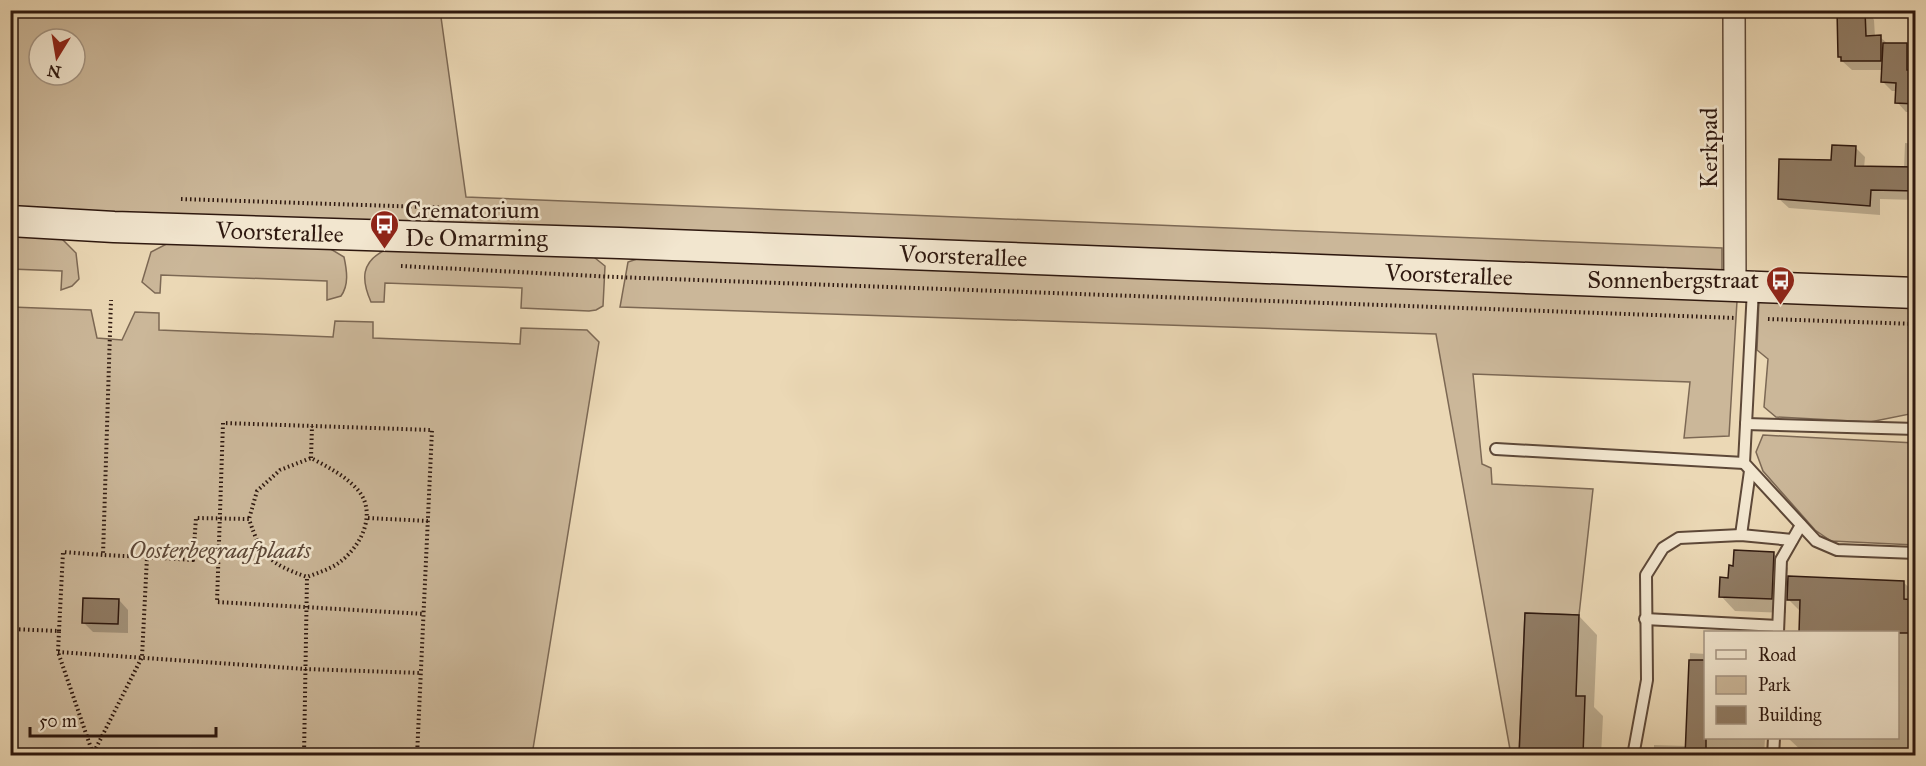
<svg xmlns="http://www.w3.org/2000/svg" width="1926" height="766" viewBox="0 0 1926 766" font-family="'IM FELL Great Primer',serif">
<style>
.green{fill:#cbb799;stroke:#7c6854;stroke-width:1.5;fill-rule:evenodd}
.shadow{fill:#0003}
.building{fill:#907c65;stroke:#2e180f;stroke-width:1.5}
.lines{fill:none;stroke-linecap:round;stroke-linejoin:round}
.service-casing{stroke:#5d4838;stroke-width:14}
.minor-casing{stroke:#5d4838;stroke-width:24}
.secondary-casing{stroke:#2e180f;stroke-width:33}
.path{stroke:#2e180f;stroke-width:4;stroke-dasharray:1.5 3;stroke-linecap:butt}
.service{stroke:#f2e6cf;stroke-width:10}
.minor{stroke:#f2e6cf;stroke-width:21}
.secondary{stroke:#f2e6cf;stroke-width:30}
.labels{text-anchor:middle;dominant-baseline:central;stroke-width:5;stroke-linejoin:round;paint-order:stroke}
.street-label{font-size:24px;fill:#2e180f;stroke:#f2e6cf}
.poi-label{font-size:24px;fill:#2e180f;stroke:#f2e6cf;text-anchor:start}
.park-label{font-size:24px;font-style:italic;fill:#5d4838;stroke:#f2e6cf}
</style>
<rect width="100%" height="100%" fill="#ebd8b5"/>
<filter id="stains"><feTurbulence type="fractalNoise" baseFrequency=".00333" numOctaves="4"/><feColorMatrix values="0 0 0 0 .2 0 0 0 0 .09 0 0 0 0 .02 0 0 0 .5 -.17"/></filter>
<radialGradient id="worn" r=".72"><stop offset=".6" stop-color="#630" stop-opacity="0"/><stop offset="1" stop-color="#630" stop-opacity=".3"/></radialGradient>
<g class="green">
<path d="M 440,10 L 466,197 L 1722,248 L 1722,270 L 11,216 L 11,11 ZM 39,39 L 75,39 L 75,75 L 39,75 Z"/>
<polygon points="11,236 60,237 76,253 79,279 72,286 61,290 62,271 11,269"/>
<path d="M 178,238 L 329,248 L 344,257 C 347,271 349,285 341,296 L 327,300 L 327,281 L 161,275 L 160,293 L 155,293 L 142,282 L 151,252 Z"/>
<path d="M 385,250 L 590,254 L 605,266 L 603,306 L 596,310 L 589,311 L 521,308 L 522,288 L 385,283 L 384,302 L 371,302 C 361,279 361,262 385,250 Z"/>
<polygon points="640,258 1737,301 1729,436 1684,438 1690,382 1473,374 1482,464 1491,468 1492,484 1593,489 1579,615 1525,613 1519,756 1511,755 1436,334 620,307 628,262"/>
<polygon points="1759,299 1915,306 1915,413 1870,422 1776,417 1764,407 1768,359 1757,350"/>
<polygon points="11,307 91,310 97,338 122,340 135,312 159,313 159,330 333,337 335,321 373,322 373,338 520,344 521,328 587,330 599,342 532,755 11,756"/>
<polygon points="1763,435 1915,443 1915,545 1831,541 1815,530 1763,471 1756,452"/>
</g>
<g class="shadow">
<polygon points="1839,10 1868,10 1874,20 1875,37 1880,37 1888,44 1916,44 1916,112 1906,112 1897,102 1897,91 1892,91 1883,82 1883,70 1852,70 1842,61 1839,56"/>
<polygon points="1905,143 1916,144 1916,200 1880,199 1880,215 1789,208 1779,199 1855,147 1865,157 1864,168 1904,169"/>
<polygon points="1773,553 1788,568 1787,578 1903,582 1916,594 1916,756 1805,754 1788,738 1898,738 1898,632 1801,612 1786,597 1786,613 1735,611 1721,596 1729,579"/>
<polygon points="119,600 128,610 128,633 93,632 83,622"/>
<polygon points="1579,616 1597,635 1594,707 1603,716 1601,756 1521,756"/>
<polygon points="1690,653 1706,654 1706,738 1765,738 1764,756 1654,756 1654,745 1687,746"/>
</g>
<g class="building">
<polygon points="1837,10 1865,10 1866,36 1881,35 1881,61 1841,61 1841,57 1838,57"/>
<polygon points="1883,43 1907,43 1907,70 1916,70 1916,104 1895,103 1896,83 1881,82"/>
<polygon points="1832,145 1856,146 1855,166 1916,167 1916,191 1871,190 1870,206 1778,199 1779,159 1831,160"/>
<polygon points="1734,550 1774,552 1772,599 1719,597 1720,577 1728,578 1729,565 1733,566"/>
<polygon points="1788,576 1904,581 1904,599 1916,600 1916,633 1799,633 1800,600 1787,600"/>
<polygon points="83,598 119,599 118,624 82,623"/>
<polygon points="1525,613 1579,615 1576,696 1585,696 1583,756 1519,756"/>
<polygon points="1689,660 1706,660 1706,756 1685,756"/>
</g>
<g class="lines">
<defs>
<g id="service">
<polyline points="1753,289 1744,463 1816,541 1837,550 1916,553"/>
<polyline points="1746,424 1916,429"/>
<polyline points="1496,449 1744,463"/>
<polyline points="1741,535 1750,471"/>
<polyline points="1645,619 1778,626"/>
<polyline points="1778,632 1781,560 1801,525"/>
<polyline points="1633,756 1647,680 1646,575 1663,548 1679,538 1741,535 1792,540"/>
<polyline points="1773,756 1774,738"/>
</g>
<polyline id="minor" points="1734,10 1735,286"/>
<g id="secondary">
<path id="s1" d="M 10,221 L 114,227 L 620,243 L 1916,293"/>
</g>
</defs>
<use href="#service" class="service-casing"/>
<use href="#minor" class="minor-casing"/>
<use href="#secondary" class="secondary-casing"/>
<g class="path">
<polyline points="181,199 455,208"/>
<polyline points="401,266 615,277 1736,318"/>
<polyline points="1768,319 1916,324"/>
<polyline points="311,458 312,426"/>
<polyline points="368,518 428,521"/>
<path d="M 147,557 L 193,560 L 196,518 L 249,519 C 261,556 270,564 307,577 C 317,573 328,570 337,564 C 360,549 379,513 357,489 C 344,475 328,467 311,458 L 280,470 L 257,491 L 249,519"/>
<polyline points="10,629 59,631 58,652 93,754 142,657 147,557 103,555"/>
<polyline points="59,631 63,552 103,555 111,300"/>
<polyline points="58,652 305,669 421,673"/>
<polyline points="304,756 307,577"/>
<polyline points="417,756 432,430 223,423 217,602 424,614"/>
</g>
<use href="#service" class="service"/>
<use href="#minor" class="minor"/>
<use href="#secondary" class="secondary"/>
</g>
<defs>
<symbol id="bus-pin" viewBox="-11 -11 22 30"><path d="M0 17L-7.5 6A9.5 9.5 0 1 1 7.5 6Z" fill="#8f2418" stroke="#f2e6cf"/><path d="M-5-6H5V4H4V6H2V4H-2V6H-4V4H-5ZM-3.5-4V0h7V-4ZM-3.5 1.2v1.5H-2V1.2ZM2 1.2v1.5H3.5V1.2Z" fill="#fff"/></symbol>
</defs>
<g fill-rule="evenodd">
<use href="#bus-pin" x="368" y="208" width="33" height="45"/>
<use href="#bus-pin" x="1764" y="264" width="33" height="45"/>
</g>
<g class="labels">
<g class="street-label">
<text transform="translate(1709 148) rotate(-90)">Kerkpad</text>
<text stroke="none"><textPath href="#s1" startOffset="270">Voorsterallee</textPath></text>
<text stroke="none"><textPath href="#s1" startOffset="954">Voorsterallee</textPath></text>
<text stroke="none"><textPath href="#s1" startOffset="1440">Voorsterallee</textPath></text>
</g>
<g class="poi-label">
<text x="405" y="210">Crematorium<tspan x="405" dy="28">De Omarming</tspan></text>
<text x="1759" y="280" text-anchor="end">Sonnenbergstraat</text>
</g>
<g class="park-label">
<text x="220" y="550">Oosterbegraafplaats</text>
</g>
</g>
<rect width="1926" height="766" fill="none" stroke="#ebd8b5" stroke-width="36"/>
<rect x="12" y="12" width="1902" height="742" fill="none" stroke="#2e180f" stroke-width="3"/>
<rect x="18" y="18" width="1890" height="730" fill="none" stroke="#2e180f" stroke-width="1.5"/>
<rect x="1704" y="631" width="195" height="108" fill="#f2e6cf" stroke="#a49482" stroke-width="1.5"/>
<rect x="1716" y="650" width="30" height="9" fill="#f2e6cf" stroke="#a49482" stroke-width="1.5"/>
<text x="1758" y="661" font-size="18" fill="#2e180f">Road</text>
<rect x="1716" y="676" width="30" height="18" fill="#cbb799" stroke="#a49482" stroke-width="1.5"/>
<text x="1758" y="691" font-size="18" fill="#2e180f">Park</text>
<rect x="1716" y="706" width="30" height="18" fill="#907c65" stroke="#a49482" stroke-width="1.5"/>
<text x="1758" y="721" font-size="18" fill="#2e180f">Building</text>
<g transform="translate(57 57) rotate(191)"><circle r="28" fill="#f2e6cf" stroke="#a49482" stroke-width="1.5"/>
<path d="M0-4.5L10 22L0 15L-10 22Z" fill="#8f2418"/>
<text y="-9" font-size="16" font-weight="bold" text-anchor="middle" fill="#2e180f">N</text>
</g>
<path d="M30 727v9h186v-9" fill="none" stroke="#2e180f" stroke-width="3"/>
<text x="39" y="727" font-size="18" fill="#2e180f" stroke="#f2e6cf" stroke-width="4.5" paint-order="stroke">50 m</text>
<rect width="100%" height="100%" filter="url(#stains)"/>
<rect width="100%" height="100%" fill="url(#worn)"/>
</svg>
